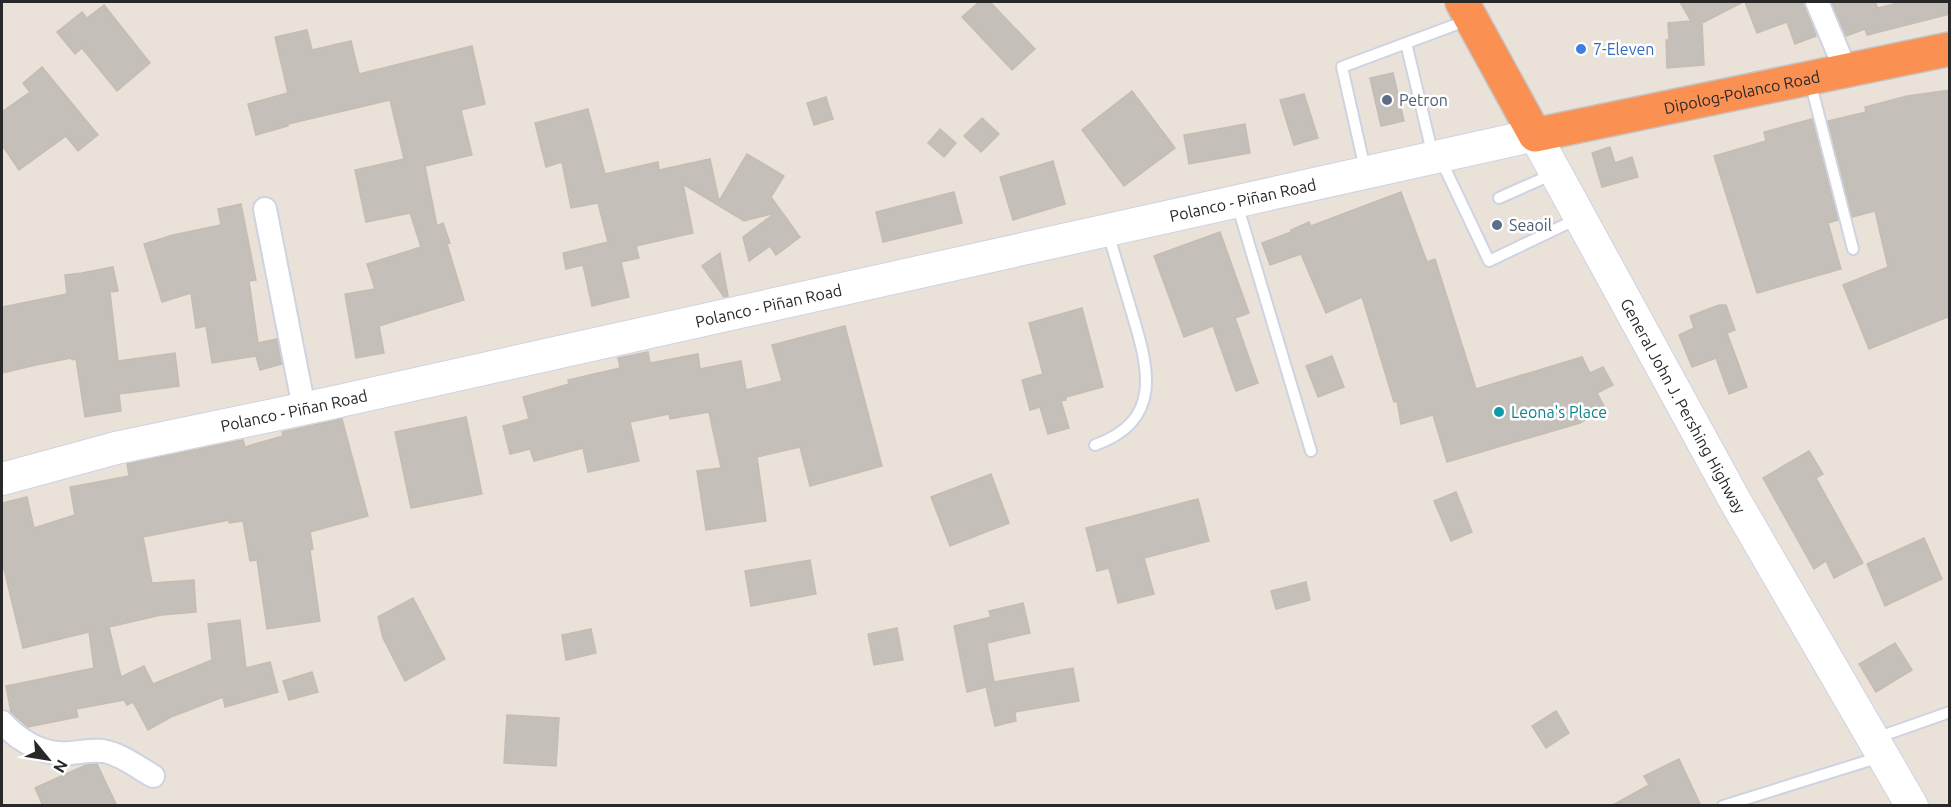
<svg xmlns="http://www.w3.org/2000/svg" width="1951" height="807" viewBox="0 0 1951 807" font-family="Ubuntu,sans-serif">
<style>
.building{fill:#c5bfb9;stroke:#c5bdb3;stroke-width:1.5}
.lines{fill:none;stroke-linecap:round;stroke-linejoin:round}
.lane-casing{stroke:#ced3e1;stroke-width:14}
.street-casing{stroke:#ced3e1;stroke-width:26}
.secondary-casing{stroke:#ced3e1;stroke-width:34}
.highway-casing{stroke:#c3c3c3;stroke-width:36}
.lane{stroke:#fff;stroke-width:10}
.street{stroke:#fff;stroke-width:22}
.secondary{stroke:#fff;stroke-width:32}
.highway{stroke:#fb9053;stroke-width:33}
.shop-dot{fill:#3f7fe0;stroke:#fff;stroke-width:2}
.service-dot{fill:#5c6f8a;stroke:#fff;stroke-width:2}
.culture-dot{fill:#0f9aa8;stroke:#fff;stroke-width:2}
.labels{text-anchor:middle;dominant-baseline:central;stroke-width:5;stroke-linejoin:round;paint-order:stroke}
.shop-label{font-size:16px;fill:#366cbe;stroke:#fff;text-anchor:start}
.street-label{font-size:16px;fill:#282828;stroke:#fff}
.service-label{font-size:16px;fill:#4e5e75;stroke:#fff;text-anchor:start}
.culture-label{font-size:16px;fill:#0d838f;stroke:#fff;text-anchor:start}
</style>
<rect width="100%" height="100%" fill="#eae2d9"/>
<g class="building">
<polygon points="979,2 990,2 1035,49 1012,70 962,17"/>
<polygon points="1680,2 1743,2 1702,23 1704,65 1667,68 1666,40 1669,40 1668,23 1691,21"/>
<polygon points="1745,2 1804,2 1816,36 1795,44 1787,22 1757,33"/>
<polygon points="1831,2 1875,2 1878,8 1902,2 1950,2 1950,14 1867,35 1865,29 1846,36"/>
<polygon points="104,5 150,63 117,91 82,48 75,54 57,32 82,12 87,18"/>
<polygon points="307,30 312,50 351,41 359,74 472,46 485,104 461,110 472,155 425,166 437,226 443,223 450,243 447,244 464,300 379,326 384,353 356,358 345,294 375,289 367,264 421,247 410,213 366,222 355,170 404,159 390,100 288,124 288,126 256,135 248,104 288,93 275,37"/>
<polygon points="42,67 98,135 78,151 66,136 19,170 2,145 2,112 30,92 23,83"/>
<polygon points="1393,73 1404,121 1381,126 1370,78"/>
<polygon points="1950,90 1950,316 1869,349 1843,285 1888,267 1875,211 1852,217 1828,121 1866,112 1865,107 1907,96"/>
<polygon points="1132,91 1175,148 1124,186 1082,130"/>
<polygon points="1304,94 1318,138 1294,145 1280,100"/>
<polygon points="826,97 833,119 814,125 807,103"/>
<polygon points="588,109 605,174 658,162 659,170 710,159 719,201 747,154 784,176 771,197 800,237 776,255 770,246 749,261 743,237 775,213 744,221 683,184 693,233 636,246 639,258 621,262 629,297 592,306 583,265 566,269 563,253 608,242 598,203 571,208 562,162 546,167 535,123"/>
<polygon points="982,118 999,134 981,152 964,136"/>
<polygon points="1812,119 1838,220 1828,223 1841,269 1757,293 1714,156 1766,141 1764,132"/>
<polygon points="1245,124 1250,153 1189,164 1184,135"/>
<polygon points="940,129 956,143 944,157 928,143"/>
<polygon points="1610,147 1615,163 1632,157 1638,177 1602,187 1592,153"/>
<polygon points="1053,161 1065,204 1013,220 1000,177"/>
<polygon points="954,192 962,223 883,242 876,212"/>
<polygon points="1401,192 1427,262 1435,259 1476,389 1582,357 1590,373 1603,367 1613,385 1597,393 1605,408 1580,423 1447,462 1433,415 1401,424 1397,401 1394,402 1362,297 1326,313 1301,254 1270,265 1262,243 1291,232 1291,230 1309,222 1311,226"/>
<polygon points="241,204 256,280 249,281 258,343 277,339 282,364 260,370 256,356 212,363 206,326 196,328 191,293 162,302 144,244 173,235 221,225 218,209"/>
<polygon points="1220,232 1249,313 1235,318 1258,383 1236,391 1213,326 1184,337 1154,256"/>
<polygon points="720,253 728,296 724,297 702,266"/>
<polygon points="113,267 118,291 110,292 118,361 175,353 179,386 119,394 121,411 85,417 76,359 72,360 71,358 36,365 2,373 2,307 67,294 65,275 82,273"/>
<polygon points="1719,305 1726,305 1735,330 1727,333 1747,387 1729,394 1716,358 1692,367 1679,335 1694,328 1690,316"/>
<polygon points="1082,308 1103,387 1066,397 1066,400 1061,401 1069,428 1048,434 1040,407 1030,410 1022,380 1043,374 1029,323"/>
<polygon points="845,326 882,466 810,486 800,447 757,457 766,521 706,530 697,471 721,468 709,412 670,419 669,414 630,422 639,461 588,472 583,448 534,461 530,449 510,454 503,426 529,419 523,397 569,384 568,380 620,368 618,358 648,352 650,363 698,354 700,369 741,361 746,390 782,381 772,345"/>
<polygon points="1332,356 1344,387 1318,397 1306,366"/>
<polygon points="466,417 482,494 411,508 395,432"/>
<polygon points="342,419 368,516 310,532 313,549 310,550 320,621 267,629 257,560 250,561 243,521 229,523 229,520 143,537 152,583 194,580 196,612 161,615 109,627 121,677 144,666 153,684 212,660 208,624 240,620 246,668 270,662 278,692 225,707 223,697 171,717 148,730 133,702 127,705 124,700 76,709 78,717 28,727 11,712 6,686 94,668 89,632 23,648 4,569 2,569 2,503 27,497 34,528 75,515 70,487 129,476 127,464 243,440 245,447 283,436 282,432"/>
<polygon points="1809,451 1823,474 1816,478 1863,563 1834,578 1826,561 1814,569 1763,478"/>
<polygon points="991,474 1009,523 950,546 931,497"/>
<polygon points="1456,492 1472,532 1451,541 1434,501"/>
<polygon points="1198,499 1209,541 1144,558 1154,594 1118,603 1109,568 1097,571 1086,528"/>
<polygon points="1924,538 1942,579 1885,606 1867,564"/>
<polygon points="810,560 816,594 751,606 745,571"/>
<polygon points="1306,582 1310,600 1276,609 1271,591"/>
<polygon points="413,598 445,659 405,681 383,638 378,617"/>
<polygon points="1023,603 1030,633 987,643 994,682 1073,668 1079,701 1015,712 1016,721 995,726 986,687 967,692 954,626 991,617 989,611"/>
<polygon points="897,628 903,660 874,665 868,634"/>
<polygon points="591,629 596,653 566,660 562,635"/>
<polygon points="1895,643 1912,670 1876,692 1859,664"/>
<polygon points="312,672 318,692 289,700 283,681"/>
<polygon points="1556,711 1569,733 1546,748 1532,726"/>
<polygon points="507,715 559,718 556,766 504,763"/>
<polygon points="1679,759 1701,806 1611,806 1649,785 1644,776"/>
<polygon points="97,764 117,806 43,806 35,788 86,765"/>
</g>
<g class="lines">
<defs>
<g id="lane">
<polyline points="1406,43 1433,156"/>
<polyline points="1810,81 1853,249"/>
<polyline points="1440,158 1489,261 1577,219"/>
<polyline points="1365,169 1342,67 1468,20"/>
<polyline points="1499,198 1553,174"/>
<polyline points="1237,204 1311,451"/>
<path d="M 1095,445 C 1163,421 1149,369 1132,313 C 1124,287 1116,260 1108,233"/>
<polyline points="1876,738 1950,712"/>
<polyline points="1723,806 1880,757"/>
</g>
<g id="street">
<polyline points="1817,2 1846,71"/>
<polyline points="265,209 304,408"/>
<path d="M 2,722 C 15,737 36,751 57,753 C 72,755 87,749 103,751 C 121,754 137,767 153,776"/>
</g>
<g id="secondary">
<path id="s1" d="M 2,479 L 116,448 L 326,404 L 1535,135 L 1734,499 L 1912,806"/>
</g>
<g id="highway">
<path id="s2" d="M 1462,2 L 1535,135 L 1950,49"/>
</g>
</defs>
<use href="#lane" class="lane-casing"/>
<use href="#street" class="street-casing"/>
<use href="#secondary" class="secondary-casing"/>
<use href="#highway" class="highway-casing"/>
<use href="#lane" class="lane"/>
<use href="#street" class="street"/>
<use href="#secondary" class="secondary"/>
<use href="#highway" class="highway"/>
</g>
<circle class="shop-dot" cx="1581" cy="49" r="6"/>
<g class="service-dot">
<circle cx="1387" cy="100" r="6"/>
<circle cx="1497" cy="225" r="6"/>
</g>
<circle class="culture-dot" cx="1499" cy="412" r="6"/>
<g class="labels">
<g class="shop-label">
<text x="1593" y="49">7-Eleven</text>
</g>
<g class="street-label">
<text stroke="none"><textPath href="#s2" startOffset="363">Dipolog-Polanco Road</textPath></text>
<text stroke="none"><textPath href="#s1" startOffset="1272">Polanco - Piñan Road</textPath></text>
<text stroke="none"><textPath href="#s1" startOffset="786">Polanco - Piñan Road</textPath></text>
<text stroke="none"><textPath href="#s1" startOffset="1880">General John J. Pershing Highway</textPath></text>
<text stroke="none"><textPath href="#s1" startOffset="300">Polanco - Piñan Road</textPath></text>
</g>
<g class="service-label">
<text x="1399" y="100">Petron</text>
<text x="1509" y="225">Seaoil</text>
</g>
<g class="culture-label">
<text x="1511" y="412">Leona's Place</text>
</g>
</g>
<rect width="1951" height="807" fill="none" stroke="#282828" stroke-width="6"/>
<g transform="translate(48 759) rotate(120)" stroke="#ffffff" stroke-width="4.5" paint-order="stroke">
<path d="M0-4.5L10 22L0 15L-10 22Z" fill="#282828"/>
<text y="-9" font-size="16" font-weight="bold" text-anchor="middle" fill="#282828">N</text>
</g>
</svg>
